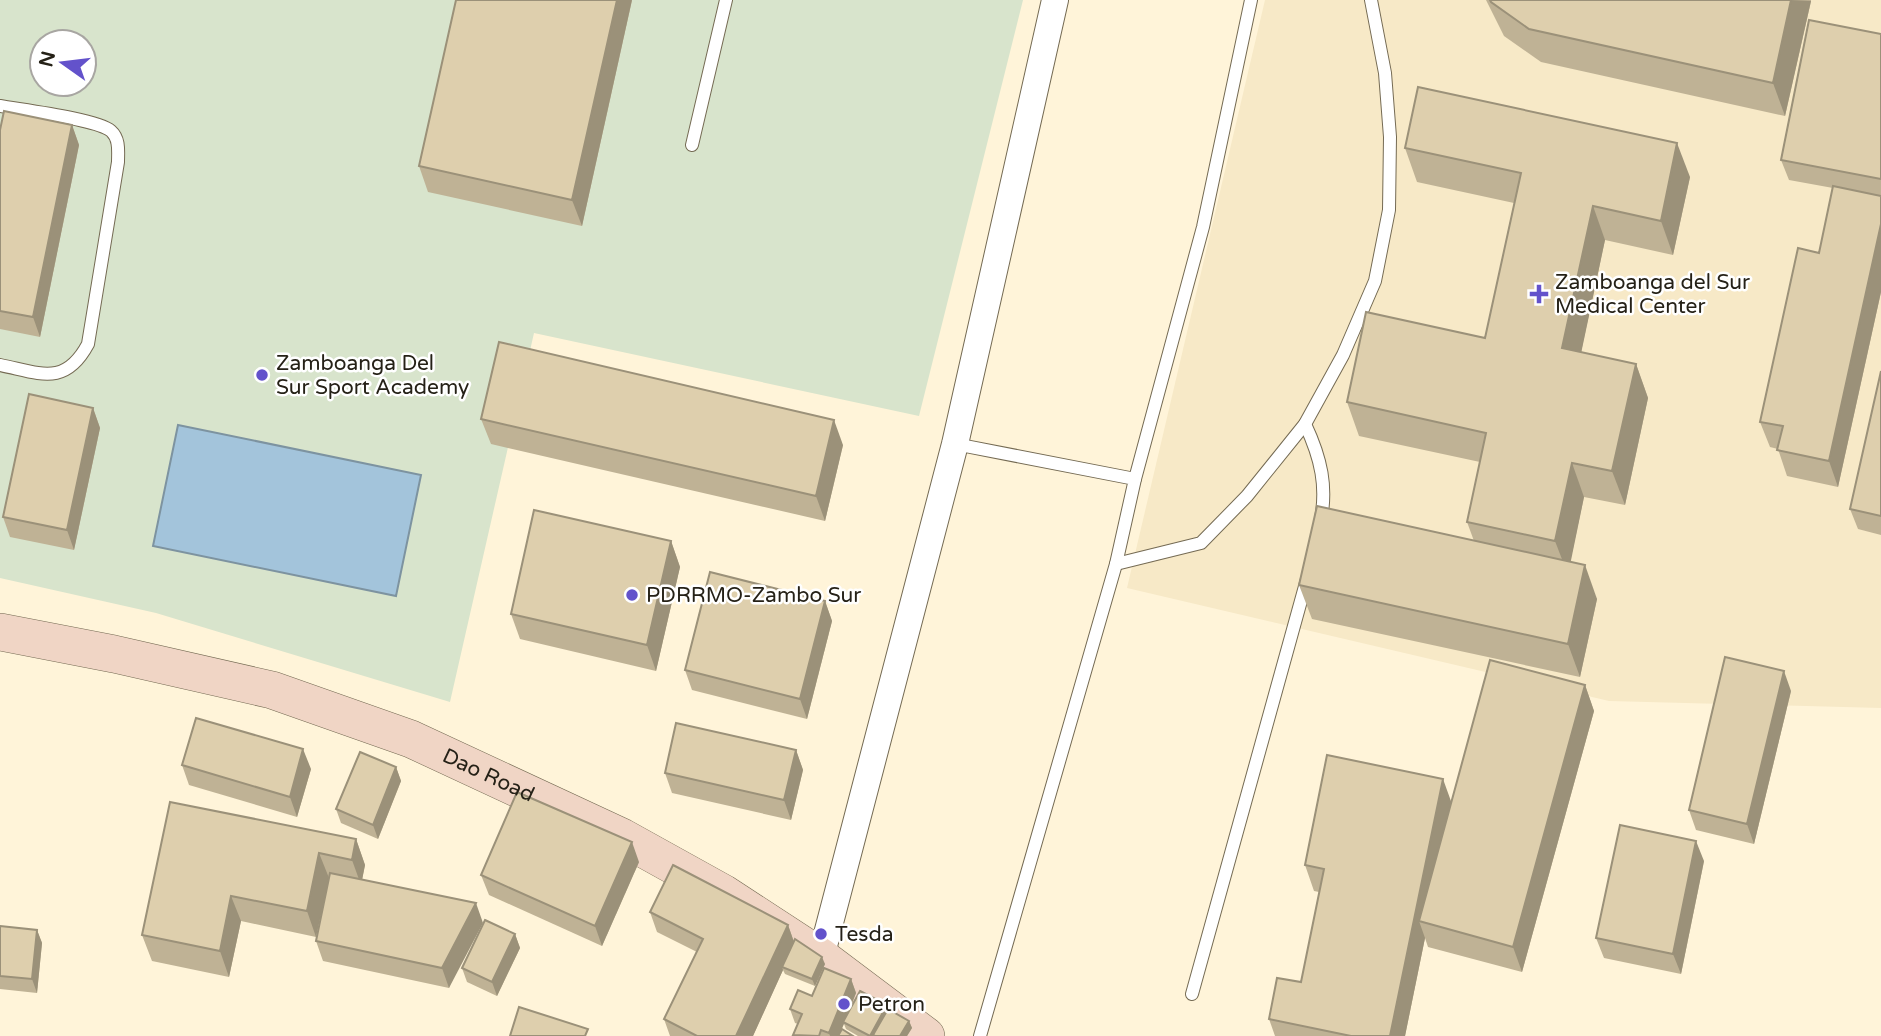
<svg xmlns="http://www.w3.org/2000/svg" width="1881" height="1036" viewBox="0 0 1881 1036" font-family="'Varela Round',sans-serif">
<style>
.built{fill:#f7e9c7}
.green{fill:#d8e4cc;fill-rule:evenodd}
.water{fill:#a3c4db;stroke:#7d93a0;stroke-width:2}
.lines{fill:none;stroke-linecap:round;stroke-linejoin:round}
.lane-casing{stroke:#746a53;stroke-width:14}
.street-casing{stroke:#746a53;stroke-width:28}
.secondary-casing{stroke:#746a53;stroke-width:38}
.lane{stroke:#fff;stroke-width:12}
.street{stroke:#fff;stroke-width:26}
.secondary{stroke:#f0d5c5;stroke-width:37}
.wall{fill:#bfb295}
.shaded-wall{fill:#9b9179}
.building{fill:#decfad;stroke:#9b9179;stroke-width:2}
.poi-dot{fill:#6352cb;stroke:#fff;stroke-width:2.5}
.labels{text-anchor:middle;dominant-baseline:central;stroke-width:5;stroke-linejoin:round;paint-order:stroke}
.poi-label{font-size:21px;fill:#252117;stroke:#fff;text-anchor:start}
.street-label{font-size:21px;fill:#252117;stroke:#fff}
</style>
<rect width="100%" height="100%" fill="#fff4d9"/>
<polygon class="built" points="1265,0 1881,0 1881,708 1609,701 1127,588"/>
<path class="green" d="M 0,0 L 1023,0 L 919,416 L 534,333 L 450,702 L 156,613 L 0,578 ZM 42,42 L 84,42 L 84,84 L 42,84 Z"/>
<polygon class="water" points="178,425 421,475 396,596 153,546"/>
<g class="lines">
<defs>
<g id="lane">
<path d="M 0,106 C 22,110 97,119 111,131 C 120,139 118,152 118,162 L 88,344 C 65,387 40,373 0,365"/>
<polyline points="692,145 726,0"/>
<path d="M 1305,424 C 1321,458 1328,487 1320,524"/>
<polyline points="955,444 1135,479 1116,564 980,1036"/>
<polyline points="1135,479 1203,227 1251,0"/>
<polyline points="1116,564 1201,543 1247,496 1305,424 1343,355 1375,281 1389,210 1390,137 1385,73 1371,0"/>
<polyline points="1192,994 1307,579"/>
</g>
<polyline id="street" points="821,957 955,444 1055,0"/>
<g id="secondary">
<path id="s1" d="M 0,632 L 114,654 L 272,690 L 411,739 L 622,837 L 723,893 L 821,957 L 926,1036"/>
</g>
</defs>
<use href="#lane" class="lane-casing"/>
<use href="#street" class="street-casing"/>
<use href="#secondary" class="secondary-casing"/>
<use href="#lane" class="lane"/>
<use href="#street" class="street"/>
<use href="#secondary" class="secondary"/>
</g>
<g class="wall">
<polygon points="632,0 582,226 428,192 419,166"/>
<polygon points="1486,0 1811,0 1811,1 1785,116 1541,62 1504,36"/>
<polygon points="1881,34 1881,292 1838,487 1787,476 1778,449 1770,447 1760,422 1819,253 1833,188 1789,180 1781,160"/>
<polygon points="72,125 79,145 40,337 0,329 0,130"/>
<polygon points="1405,148 1690,177 1673,255 1605,240 1581,352 1636,364 1648,398 1625,505 1584,497 1570,562 1597,599 1580,677 1312,619 1299,585 1474,541 1467,522 1480,462 1359,436 1347,402 1485,338 1514,203 1417,182"/>
<polygon points="1881,371 1881,535 1858,529 1850,509"/>
<polygon points="93,408 100,428 74,550 10,537 3,517"/>
<polygon points="481,419 843,445 825,521 491,444"/>
<polygon points="671,541 680,567 656,671 520,639 511,614"/>
<polygon points="825,601 832,621 807,719 692,690 685,670"/>
<polygon points="1585,685 1594,711 1522,972 1428,947 1425,938 1405,1036 1275,1036 1269,1019 1301,982 1319,892 1314,891 1305,865 1452,802"/>
<polygon points="1791,691 1754,844 1696,830 1689,810"/>
<polygon points="796,750 803,770 791,820 672,793 665,773"/>
<polygon points="182,765 311,769 297,817 189,785"/>
<polygon points="396,767 401,781 378,839 341,823 336,809"/>
<polygon points="170,802 356,839 365,865 362,880 476,903 449,988 323,961 316,941 329,878 316,937 241,921 229,977 152,961 142,935"/>
<polygon points="1704,861 1681,974 1604,958 1596,938"/>
<polygon points="639,862 602,946 489,895 481,875"/>
<polygon points="650,912 788,925 794,942 825,964 815,986 785,974 783,970 753,1036 670,1036 664,1019 697,952 657,932"/>
<polygon points="0,926 37,930 42,943 37,993 0,989"/>
<polygon points="515,934 520,948 497,996 467,982 462,968"/>
<polygon points="851,979 856,993 849,1011 888,1009 909,1021 912,1028 907,1036 858,1036 846,1029 844,1024 841,1030 853,1036 793,1036 798,1024 795,1023 790,1009 812,996"/>
</g>
<g class="shaded-wall">
<polygon points="617,0 632,0 582,226 572,200"/>
<polygon points="1791,0 1811,1 1785,116 1773,83"/>
<polygon points="72,125 79,145 40,337 33,317"/>
<polygon points="1677,143 1690,177 1673,255 1661,221"/>
<polygon points="1593,206 1605,240 1575,382 1562,348"/>
<polygon points="1881,224 1881,292 1838,487 1829,461"/>
<polygon points="1636,364 1648,398 1625,505 1612,471"/>
<polygon points="93,408 100,428 74,550 67,530"/>
<polygon points="834,420 843,445 825,521 816,496"/>
<polygon points="1572,463 1584,497 1568,575 1555,541"/>
<polygon points="671,541 680,567 656,671 647,645"/>
<polygon points="1585,565 1597,599 1580,677 1568,644"/>
<polygon points="825,601 832,621 807,719 800,699"/>
<polygon points="1784,671 1791,691 1754,844 1747,824"/>
<polygon points="1585,685 1594,711 1522,972 1513,947"/>
<polygon points="303,749 311,769 297,817 290,797"/>
<polygon points="796,750 803,770 791,820 784,800"/>
<polygon points="396,767 401,781 378,839 373,825"/>
<polygon points="1443,779 1452,804 1419,921 1425,938 1405,1036 1390,1036"/>
<polygon points="356,839 365,865 361,885 352,860"/>
<polygon points="1696,841 1704,861 1681,974 1673,954"/>
<polygon points="632,842 639,862 602,946 595,926"/>
<polygon points="319,853 329,878 316,937 307,911"/>
<polygon points="231,896 241,921 229,977 220,951"/>
<polygon points="476,903 483,923 449,988 442,968"/>
<polygon points="788,925 795,945 782,967 783,970 753,1036 736,1036"/>
<polygon points="37,930 42,943 37,993 32,979"/>
<polygon points="515,934 520,948 497,996 492,982"/>
<polygon points="822,957 825,964 815,986 812,979"/>
<polygon points="851,979 856,993 839,1036 830,1036 829,1033"/>
<polygon points="887,1005 889,1012 873,1035 873,1036 870,1036"/>
<polygon points="909,1021 912,1028 907,1036 900,1036"/>
</g>
<g class="building">
<polygon points="456,0 617,0 572,200 419,166"/>
<polygon points="1490,0 1791,0 1773,83 1529,29 1491,2"/>
<polygon points="1809,20 1881,34 1881,179 1781,160"/>
<polygon points="1418,87 1677,143 1661,221 1593,206 1562,348 1636,364 1612,471 1572,463 1555,541 1467,522 1486,433 1347,402 1366,312 1485,338 1521,173 1405,148"/>
<polygon points="4,111 72,125 33,317 0,311 0,130"/>
<polygon points="1833,186 1881,196 1881,224 1829,461 1777,450 1783,426 1760,422 1798,248 1819,253"/>
<polygon points="499,342 834,420 816,496 481,419"/>
<polygon points="1881,371 1881,516 1850,509"/>
<polygon points="29,394 93,408 67,530 3,517"/>
<polygon points="1317,506 1585,565 1568,644 1299,585"/>
<polygon points="534,510 671,541 647,645 511,614"/>
<polygon points="710,572 825,601 800,699 685,670"/>
<polygon points="1725,657 1784,671 1747,824 1689,810"/>
<polygon points="1490,660 1585,685 1513,947 1419,921"/>
<polygon points="196,718 303,749 290,797 182,765"/>
<polygon points="676,723 796,750 784,800 665,773"/>
<polygon points="360,752 396,767 373,825 336,809"/>
<polygon points="1327,755 1443,779 1390,1036 1351,1036 1269,1019 1277,978 1301,982 1324,869 1305,865"/>
<polygon points="517,792 632,842 595,926 481,875"/>
<polygon points="170,802 356,839 352,860 319,853 307,911 231,896 220,951 142,935"/>
<polygon points="1620,825 1696,841 1673,954 1596,938"/>
<polygon points="673,865 788,925 736,1036 697,1036 664,1019 703,939 650,912"/>
<polygon points="330,873 476,903 442,968 316,941"/>
<polygon points="485,920 515,934 492,982 462,968"/>
<polygon points="0,926 37,930 32,979 0,976"/>
<polygon points="795,939 822,957 812,979 782,967"/>
<polygon points="824,968 851,979 829,1033 821,1030 819,1036 793,1035 802,1014 790,1009 798,990 812,996"/>
<polygon points="860,991 887,1005 870,1036 843,1022"/>
<polygon points="519,1007 588,1029 585,1036 510,1036"/>
<polygon points="888,1009 909,1021 900,1036 875,1036 873,1035"/>
<polygon points="842,1029 853,1036 838,1036"/>
</g>
<g class="poi-dot">
<path d="M1535.5 283.5h7v7h7v7h-7v7h-7v-7h-7v-7h7z"/>
<circle cx="262" cy="375" r="7"/>
<circle cx="632" cy="595" r="7"/>
<circle cx="821" cy="934" r="7"/>
<circle cx="844" cy="1004" r="7"/>
</g>
<g class="labels">
<g class="poi-label">
<text x="1555" y="282">Zamboanga del Sur<tspan x="1555" dy="24">Medical Center</tspan></text>
<text x="276" y="363">Zamboanga Del<tspan x="276" dy="24">Sur Sport Academy</tspan></text>
<text x="646" y="595">PDRRMO-Zambo Sur</text>
<text x="835" y="934">Tesda</text>
<text x="858" y="1004">Petron</text>
</g>
<g class="street-label">
<text stroke="none"><textPath href="#s1" startOffset="511">Dao Road</textPath></text>
</g>
</g>
<g transform="translate(63 63) rotate(284)"><circle r="33" fill="#ffffff" stroke="#a8a6a2" stroke-width="2"/>
<path d="M0-5L12 26L0 18L-12 26Z" fill="#6352cb"/>
<text y="-10" font-size="19" font-weight="bold" text-anchor="middle" fill="#252117">N</text>
</g>
</svg>
